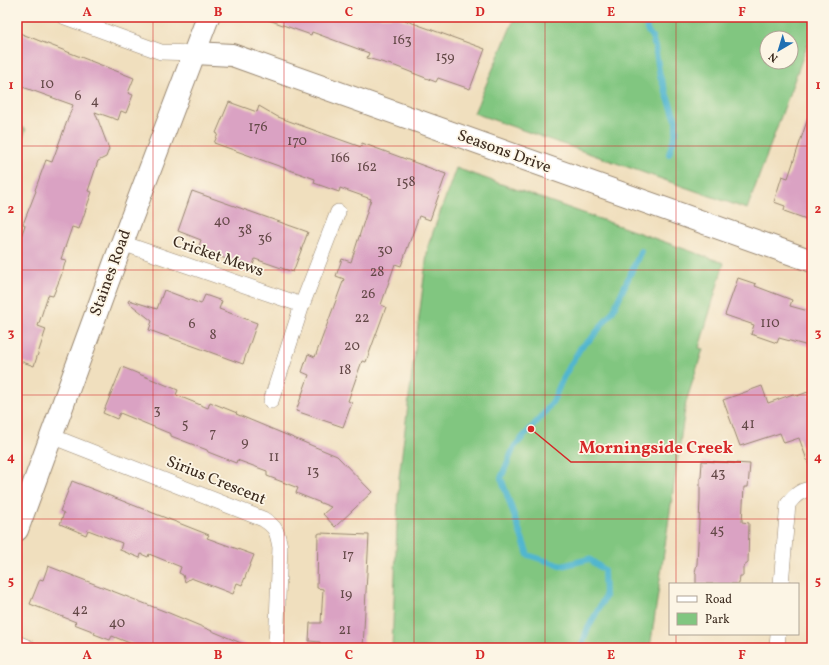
<svg xmlns="http://www.w3.org/2000/svg" width="829" height="665" viewBox="0 0 829 665" font-family="Vollkorn,serif">
<style>
.green{fill:#81c680;stroke:#5e784f;fill-rule:evenodd}
.lines{fill:none;stroke-linecap:round;stroke-linejoin:round}
.stream{stroke:#51b6cf;stroke-width:6}
.building{fill:#daa2c3}
.street-casing{stroke:#96846e;stroke-width:16}
.secondary-casing{stroke:#96846e;stroke-width:24}
.street{stroke:#fff;stroke-width:15}
.secondary{stroke:#fff;stroke-width:22}
.grid{fill:none;stroke:#d62828;stroke-width:1;stroke-opacity:0.55}
.labels{text-anchor:middle;dominant-baseline:central;stroke-width:3.5;stroke-linejoin:round;paint-order:stroke}
.number-label{font-size:14px;fill:#634847}
.street-label{font-size:16px;fill:#3b2a1e;stroke:#fcf5e5}
.leader{fill:none;stroke:#d62828;stroke-width:1.5}
.callout-dot{fill:#d62828;stroke:#fcf5e5;stroke-width:1.5}
.callout-label{font-size:17px;text-anchor:middle;font-weight:bold;fill:#d62828;stroke:#fcf5e5;stroke-width:3.5;stroke-linejoin:round;paint-order:stroke}
.neatline{fill:none;stroke:#d62828;stroke-width:1.5}
.grid-label{font-size:13px;text-anchor:middle;font-weight:bold;fill:#d62828}
</style>
<rect width="100%" height="100%" fill="#fcf5e5"/>
<filter id="ink" filterUnits="userSpaceOnUse"><feTurbulence type="fractalNoise" baseFrequency=".025" numOctaves="2"/><feDisplacementMap in="SourceGraphic" scale="8" xChannelSelector="R" yChannelSelector="G"/><feConvolveMatrix kernelMatrix="1 2 1 2 8 2 1 2 1" color-interpolation-filters="sRGB"/></filter>
<filter id="wash" filterUnits="userSpaceOnUse"><feTurbulence type="fractalNoise" baseFrequency=".012" numOctaves="4" result="noise"/><feDisplacementMap in="SourceGraphic" scale="16" xChannelSelector="R" yChannelSelector="G"/><feGaussianBlur stdDeviation="0.9" result="paint"/><feColorMatrix in="noise" values="0 0 0 0 0 0 0 0 0 0 0 0 0 0 0 0 0 1.4 0 .05"/><feComposite in="paint" operator="in"/></filter>
<g filter="url(#wash)">
<rect width="100%" height="100%" fill="#f0dfbe"/>
<g class="green">
<path d="M 515,17 L 812,17 L 812,32 L 747,209 L 474,113 ZM 767,38 L 791,38 L 791,62 L 767,62 Z"/>
<polygon points="17,126 26,129 17,153"/>
<polygon points="456,168 724,263 699,348 703,349 686,402 650,648 392,648 399,477 428,246"/>
</g>
<g class="lines">
<g class="stream">
<polyline points="646,17 647,30 652,37 655,47 660,76 676,120 676,132 669,154"/>
<polyline points="581,648 587,630 605,597 604,570 589,559 562,566 528,555 501,478 514,447 542,416 553,401 563,378 581,347 591,339 613,311 641,251"/>
</g>
</g>
<g id="blocks">
<g class="building">
<polygon points="266,17 396,17 485,49 470,89 438,78 436,82 395,66 367,58 369,53 312,32 311,35 266,19"/>
<polygon points="17,32 134,78 128,93 133,95 126,113 121,111 118,120 95,112 109,149 106,157 98,161 88,191 92,192 79,229 72,227 61,259 66,260 61,276 53,296 48,295 38,326 46,329 34,366 17,360 17,249 25,225 23,224 36,191 35,190 46,160 52,162 73,105 17,85"/>
<polygon points="229,102 257,112 259,106 278,117 319,132 361,147 362,143 446,174 430,220 419,216 401,266 395,264 381,305 386,307 366,362 362,361 348,401 352,403 343,427 296,411 309,375 302,372 308,354 315,357 344,279 336,276 342,259 351,262 371,199 340,188 339,192 314,183 315,179 214,143 218,134 216,133"/>
<polygon points="809,115 812,116 812,221 784,211 785,206 774,202 782,176 788,178"/>
<polygon points="192,191 308,232 293,272 255,259 252,268 198,249 201,240 178,231"/>
<polygon points="738,278 756,284 755,286 792,300 790,306 812,312 812,347 779,338 777,343 751,334 754,325 725,315"/>
<polygon points="164,290 201,304 205,295 222,301 219,309 257,323 243,364 149,330 152,321 128,302 129,300 157,309"/>
<polygon points="122,367 178,390 176,395 208,408 210,402 237,413 236,414 337,456 372,492 335,527 323,514 331,507 296,493 298,488 267,476 267,471 237,460 236,463 208,452 207,450 171,436 171,434 120,413 117,419 103,413"/>
<polygon points="762,386 768,403 793,394 797,396 808,392 812,403 812,468 810,468 799,438 784,443 780,433 740,446 723,400"/>
<polygon points="702,461 750,464 748,487 744,487 742,522 749,523 748,563 743,567 743,576 740,576 739,584 696,584 696,573 695,572 697,564 700,500 700,478 701,477"/>
<polygon points="72,481 209,535 207,538 254,555 242,585 237,583 233,594 191,578 185,582 183,575 179,573 181,567 149,554 148,557 141,554 140,558 120,550 122,543 88,530 86,535 60,524 64,513 60,511"/>
<polygon points="320,533 369,535 363,648 320,648 320,642 309,641 310,623 321,623 323,589 317,588 318,534"/>
<polygon points="48,566 169,613 253,648 142,648 112,636 110,640 94,634 95,632 74,624 76,622 30,604 40,579 43,580"/>
</g>
</g>
</g>
<g filter="url(#ink)">
<use href="#blocks" fill-opacity="0" stroke="#96846e" stroke-width="1"/>
<g class="lines">
<defs>
<g id="street">
<polyline points="65,17 161,52 195,53"/>
<polyline points="122,243 302,305"/>
<polyline points="271,401 302,305 338,212"/>
<path d="M 51,436 L 263,519 C 276,527 277,531 280,547 L 276,648"/>
<path d="M 781,584 L 788,504 C 794,496 801,489 812,489"/>
<polyline points="17,643 29,648"/>
<polyline points="777,648 778,634"/>
</g>
<g id="secondary">
<polyline points="195,53 232,55 812,261"/>
<polyline points="17,530 119,251 208,17"/>
</g>
</defs>
<use href="#street" class="street-casing"/>
<use href="#secondary" class="secondary-casing"/>
<use href="#street" class="street"/>
<use href="#secondary" class="secondary"/>
</g>
</g>
<path class="grid" d="M 153,17 L 153,648M 284,17 L 284,648M 414,17 L 414,648M 545,17 L 545,648M 676,17 L 676,584M 17,146 L 812,146M 17,270 L 812,270M 17,395 L 812,395M 17,519 L 812,519M 676,634 L 676,648"/>
<g class="labels">
<g class="number-label">
<text x="402" y="40">163</text>
<text x="445" y="57">159</text>
<text x="47" y="84">10</text>
<text x="78" y="96">6</text>
<text x="95" y="101">4</text>
<text x="258" y="127">176</text>
<text x="297" y="141">170</text>
<text x="340" y="158">166</text>
<text x="367" y="167">162</text>
<text x="406" y="182">158</text>
<text x="222" y="221">40</text>
<text x="245" y="230">38</text>
<text x="265" y="238">36</text>
<text x="385" y="250">30</text>
<text x="377" y="272">28</text>
<text x="368" y="294">26</text>
<text x="362" y="318">22</text>
<text x="770" y="323">110</text>
<text x="192" y="324">6</text>
<text x="213" y="335">8</text>
<text x="352" y="346">20</text>
<text x="345" y="370">18</text>
<text x="157" y="410">3</text>
<text x="185" y="424">5</text>
<text x="748" y="424">41</text>
<text x="213" y="433">7</text>
<text x="245" y="442">9</text>
<text x="274" y="457">11</text>
<text x="313" y="471">13</text>
<text x="718" y="473">43</text>
<text x="717" y="530">45</text>
<text x="348" y="555">17</text>
<text x="346" y="594">19</text>
<text x="80" y="610">42</text>
<text x="117" y="623">40</text>
<text x="345" y="630">21</text>
</g>
<g class="street-label">
<text transform="translate(504 152) rotate(20)">Seasons Drive</text>
<text transform="translate(218 257) rotate(19)">Cricket Mews</text>
<text transform="translate(111 273) rotate(-70)">Staines Road</text>
<text transform="translate(216 481) rotate(22)">Sirius Crescent</text>
</g>
</g>
<path class="leader" d="M531 429L571 462H741"/>
<circle class="callout-dot" cx="531" cy="429" r="4"/>
<g class="callout-label">
<text x="656" y="453">Morningside Creek</text>
</g>
<rect width="829" height="665" fill="none" stroke="#fcf5e5" stroke-width="44"/>
<rect x="669" y="583" width="130" height="52" fill="#fcf5e5" stroke="#afa495"/>
<rect x="677" y="596" width="20" height="6" fill="#ffffff" stroke="#afa495"/>
<text x="705" y="603" font-size="12" fill="#3b2a1e">Road</text>
<rect x="677" y="613" width="20" height="12" fill="#81c680" stroke="#afa495"/>
<text x="705" y="623" font-size="12" fill="#3b2a1e">Park</text>
<g transform="translate(779 50) rotate(218)"><circle r="19" fill="#fcf5e5" stroke="#afa495"/>
<path d="M0-3L7 15L0 10L-7 15Z" fill="#1f6fb2"/>
<text y="-6" font-size="11" font-weight="bold" text-anchor="middle" fill="#3b2a1e">N</text>
</g>
<rect x="22" y="22" width="785" height="621" class="neatline"/>
<g class="grid-label">
<text x="87" y="16">A</text>
<text x="218" y="16">B</text>
<text x="349" y="16">C</text>
<text x="480" y="16">D</text>
<text x="611" y="16">E</text>
<text x="742" y="16">F</text>
<text x="11" y="89">1</text>
<text x="818" y="89">1</text>
<text x="11" y="213">2</text>
<text x="818" y="213">2</text>
<text x="11" y="337">3</text>
<text x="818" y="337">3</text>
<text x="11" y="461">4</text>
<text x="818" y="461">4</text>
<text x="11" y="585">5</text>
<text x="818" y="585">5</text>
<text x="87" y="659">A</text>
<text x="218" y="659">B</text>
<text x="349" y="659">C</text>
<text x="480" y="659">D</text>
<text x="611" y="659">E</text>
<text x="742" y="659">F</text>
</g>
</svg>
